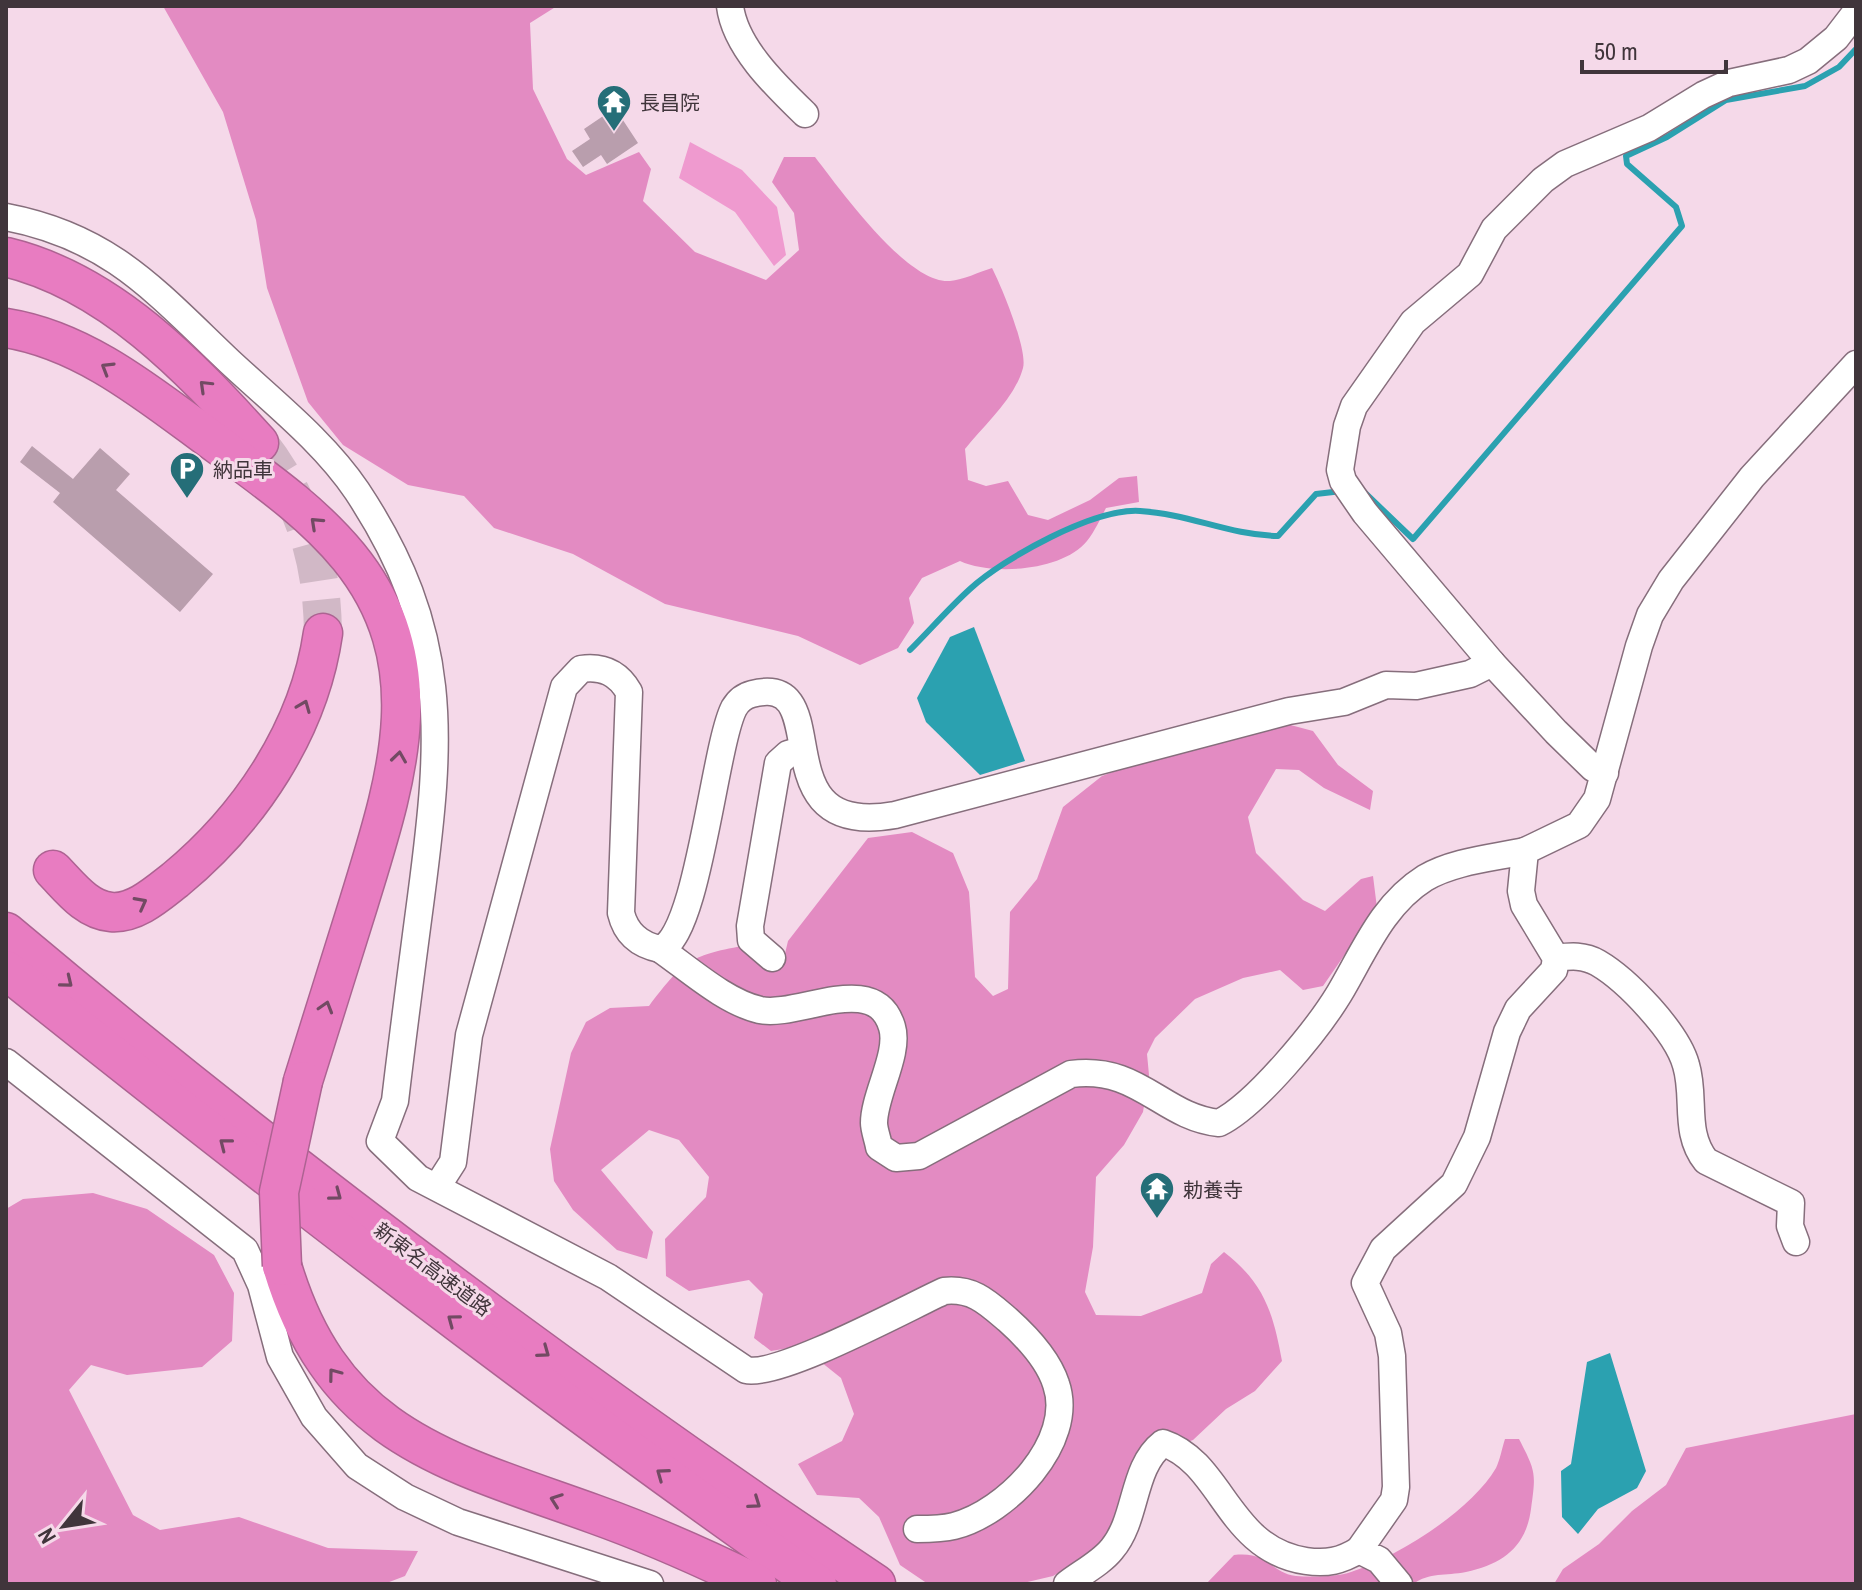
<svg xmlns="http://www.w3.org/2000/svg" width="1862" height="1590" viewBox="0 0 1862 1590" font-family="'Archivo Narrow','Noto Sans JP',sans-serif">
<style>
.green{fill:#ef9acf}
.forest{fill:#e38bc2}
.water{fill:#2ba1b0}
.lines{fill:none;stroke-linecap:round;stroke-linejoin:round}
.stream{stroke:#2ba1b0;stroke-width:6}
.building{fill:#b99ead}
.highway-tunnel{stroke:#d1b8c6;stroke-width:38;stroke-dasharray:38 19;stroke-linecap:butt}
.minor-casing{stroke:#866e7c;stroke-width:29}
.highway-casing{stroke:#ad6392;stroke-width:41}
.minor{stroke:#fff;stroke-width:26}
.highway{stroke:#e87cc1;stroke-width:38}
.highway-bridge-casing{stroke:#ad6392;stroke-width:41;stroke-linecap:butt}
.highway-bridge{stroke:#e87cc1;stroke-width:38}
.oneway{stroke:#724a63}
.labels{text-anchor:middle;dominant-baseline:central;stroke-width:6;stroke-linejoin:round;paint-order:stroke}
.poi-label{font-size:20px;fill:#40353b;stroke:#f5d9e9;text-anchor:start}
.street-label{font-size:20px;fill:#40353b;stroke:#f5d9e9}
</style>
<rect width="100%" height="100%" fill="#f5d9e9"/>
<polygon class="green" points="690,142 742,170 777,207 786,255 774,266 735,212 679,178"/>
<g class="forest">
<path d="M 163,6 L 557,6 L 530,23 L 533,89 L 567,159 L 586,175 L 639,152 L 651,169 L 643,201 L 695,252 L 766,280 L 799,250 L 794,213 L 772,182 L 784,157 L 815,157 C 839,188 908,285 950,281 C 963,280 979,272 992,268 C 1001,285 1028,350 1023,368 C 1015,398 984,425 965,449 L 968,480 L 986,486 L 1008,481 L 1028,515 L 1048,520 L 1090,500 L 1119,478 L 1137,476 L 1139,502 L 1106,508 C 1100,519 1095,531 1087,541 C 1063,571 992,576 960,561 L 922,578 L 909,598 L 914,623 L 898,648 L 860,665 L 798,636 L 665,604 L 573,554 L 494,528 L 464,496 L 408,485 L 343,445 L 308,402 L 267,288 L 256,220 L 223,112 Z"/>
<path d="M 1283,723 L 1313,731 L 1338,765 L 1373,791 L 1370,810 L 1324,788 L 1299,770 L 1276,769 L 1248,817 L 1256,853 L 1303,900 L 1325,911 L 1361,879 L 1373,876 L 1377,908 L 1323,986 L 1303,990 L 1280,970 L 1243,978 L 1195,999 L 1155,1038 L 1147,1054 L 1149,1075 L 1143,1112 L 1124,1145 L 1096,1177 L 1093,1247 L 1085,1292 L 1096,1315 L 1141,1316 L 1202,1293 L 1211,1264 L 1224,1252 C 1264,1283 1273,1312 1282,1361 L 1255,1391 L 1226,1409 L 1193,1440 L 1162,1451 L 1103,1547 L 1053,1576 L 1019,1584 L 928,1584 L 900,1565 L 879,1517 L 859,1498 L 817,1495 L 798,1464 L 842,1441 L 854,1414 L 841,1378 L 801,1346 L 771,1351 L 754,1338 L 763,1294 L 749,1280 L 689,1291 L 666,1276 L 665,1239 L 706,1197 L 709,1177 L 679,1140 L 649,1130 L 601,1170 L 653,1232 L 647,1259 L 617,1250 L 573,1210 L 554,1181 L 550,1149 L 571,1053 L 586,1022 L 610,1008 L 649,1006 C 682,963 689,955 743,946 L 766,961 L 782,966 L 788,941 L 868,838 L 912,832 L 953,853 L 969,892 L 975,977 L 993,996 L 1008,989 L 1010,912 L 1037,879 L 1063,807 L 1102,776 L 1175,749 Z"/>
<polygon points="93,1193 147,1209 214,1255 234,1293 232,1341 202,1367 127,1375 91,1365 69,1390 133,1515 160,1530 239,1517 328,1548 418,1551 405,1576 384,1584 6,1584 6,1209 23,1199"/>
<polygon points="1856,1414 1856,1584 1554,1584 1563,1569 1599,1544 1632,1511 1666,1485 1686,1448"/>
<path d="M 1505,1439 L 1519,1439 C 1536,1472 1536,1473 1531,1509 C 1526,1547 1503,1564 1466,1572 C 1445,1576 1430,1572 1413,1584 L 1206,1584 L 1234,1555 C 1270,1551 1270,1573 1296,1576 C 1311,1577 1337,1577 1351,1572 C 1397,1557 1471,1511 1496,1468 C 1500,1460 1502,1448 1505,1439 Z"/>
</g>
<g class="water">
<polygon points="974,627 1025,761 980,775 926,722 917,698 950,637"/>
<polygon points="1610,1353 1646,1471 1637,1488 1598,1509 1578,1534 1562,1517 1561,1471 1571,1464 1587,1362"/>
</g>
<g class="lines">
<g class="stream">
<polyline points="1362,490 1413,539 1682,226 1676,207 1627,164 1626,156 1667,137 1726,100 1805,86 1839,67 1856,49"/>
<path d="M 910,650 C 930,630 949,608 970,589 C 1004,558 1094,508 1140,511 C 1190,514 1228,535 1278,536 L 1316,494 L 1342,491"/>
</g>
</g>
<g class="building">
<polygon points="615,108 638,143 607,164 601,155 583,167 572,151 590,139 584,129"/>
<polygon points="32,446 73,479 100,448 130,474 116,490 213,574 180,612 53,502 60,493 20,462"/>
</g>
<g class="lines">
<path class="highway-tunnel" d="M 259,443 C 304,501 322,560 323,633"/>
<defs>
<g id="minor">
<path d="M 730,6 C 735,47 776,86 805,114"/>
<path d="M 6,217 C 111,237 156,292 230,362 C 273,402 324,442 357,491 C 451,633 442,737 421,897 C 412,965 403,1033 395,1101 L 380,1141 L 418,1178 L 608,1277 L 746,1370 C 778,1378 907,1308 944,1291 C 973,1288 987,1302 1008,1320 C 1027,1337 1048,1359 1056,1384 C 1076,1442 1006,1513 954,1526 C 942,1529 929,1529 917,1529"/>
<polyline points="1605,773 1593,768 1556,732 1492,663 1365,513 1343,481 1340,470 1347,426 1354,406 1413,322 1470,274 1494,229 1543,180 1565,164 1649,128 1703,95 1729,83 1789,70 1808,61 1836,38 1856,12"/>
<path d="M 660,949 C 689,969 725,1002 760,1010 C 799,1018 875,970 892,1027 C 900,1053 874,1095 874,1123 C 874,1130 878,1140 879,1147 L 896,1158 L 919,1156 L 1071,1074 C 1139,1065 1162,1117 1219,1123 C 1256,1105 1317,1030 1339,994 C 1364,952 1382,905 1425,878 C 1454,861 1493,858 1525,851"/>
<polyline points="772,958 751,940 750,926 778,763 788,754 802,750"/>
<path d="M 1556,958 C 1571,956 1584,955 1598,963 C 1627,980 1677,1032 1686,1065 C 1696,1098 1683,1132 1706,1161 L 1791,1203 L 1790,1226 L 1796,1242"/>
<polyline points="6,1062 245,1250 261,1285 280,1357 314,1417 357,1466 405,1497 458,1522 650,1584"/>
<path d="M 437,1187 L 453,1162 L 469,1035 L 564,687 L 581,669 C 603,666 618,673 629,692 L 621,913 C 626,934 640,945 660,949 C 698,938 714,747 734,708 C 738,701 744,696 752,694 C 841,671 755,840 895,815 L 1289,711 L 1344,702 L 1386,685 L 1416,686 L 1470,674 L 1492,663"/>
<path d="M 1067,1584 C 1081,1573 1101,1563 1112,1549 C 1138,1518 1131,1468 1163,1443 C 1223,1463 1227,1549 1306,1561 C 1327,1564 1341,1561 1359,1550"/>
<polyline points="1399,1584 1379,1560 1359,1550 1394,1500 1396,1487 1392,1356 1388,1333 1365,1283 1383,1249 1454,1184 1477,1137 1507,1032 1518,1009 1554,970 1556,958 1524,905 1521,891 1525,851 1579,825 1597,799 1639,646 1650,615 1671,580 1752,477 1856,364"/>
</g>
<g id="highway">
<path d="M 6,257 C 110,282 189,366 259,443"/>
<path d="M 6,328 C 88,341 156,400 221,447 C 266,480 313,513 349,557 C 437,665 395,784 359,902 C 340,962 322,1021 303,1081"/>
<path d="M 53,870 C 69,886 86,910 111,912 C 135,914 157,894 175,880 C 250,818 309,730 323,633"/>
<path d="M 6,932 C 283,1165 575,1383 876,1584"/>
<path d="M 6,970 C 271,1182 539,1389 817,1584"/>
<path d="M 282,1266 C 333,1436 444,1460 594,1514 C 650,1534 704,1558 757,1584"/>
</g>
</defs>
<use href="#minor" class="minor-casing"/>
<use href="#highway" class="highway-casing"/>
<use href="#minor" class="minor"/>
<use href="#highway" class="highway"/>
<defs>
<polyline id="highway-bridge" points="282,1266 279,1192 303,1081"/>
</defs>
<use href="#highway-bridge" class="highway-bridge-casing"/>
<use href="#highway-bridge" class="highway-bridge"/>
</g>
<defs><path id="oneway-chevron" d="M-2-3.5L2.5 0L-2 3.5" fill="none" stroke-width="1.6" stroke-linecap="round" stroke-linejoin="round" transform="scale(2)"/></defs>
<g class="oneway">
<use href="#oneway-chevron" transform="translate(107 368) rotate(-149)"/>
<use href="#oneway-chevron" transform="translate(205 386) rotate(-136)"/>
<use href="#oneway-chevron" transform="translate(316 523) rotate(-137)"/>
<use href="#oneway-chevron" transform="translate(304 706) rotate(-68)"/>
<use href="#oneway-chevron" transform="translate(399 757) rotate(-82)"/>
<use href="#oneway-chevron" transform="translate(141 903) rotate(-28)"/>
<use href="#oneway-chevron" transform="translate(67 982) rotate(39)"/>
<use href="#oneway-chevron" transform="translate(326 1007) rotate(-73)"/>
<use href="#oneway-chevron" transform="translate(225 1144) rotate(-142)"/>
<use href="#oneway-chevron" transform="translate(336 1195) rotate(37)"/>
<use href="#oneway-chevron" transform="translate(453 1320) rotate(-143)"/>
<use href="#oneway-chevron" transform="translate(544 1352) rotate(36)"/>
<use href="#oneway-chevron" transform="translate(334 1374) rotate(-127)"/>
<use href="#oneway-chevron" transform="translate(662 1474) rotate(-144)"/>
<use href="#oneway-chevron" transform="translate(556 1500) rotate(-160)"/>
<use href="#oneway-chevron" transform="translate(755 1503) rotate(35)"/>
</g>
<defs>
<symbol id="temple-pin" viewBox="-11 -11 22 30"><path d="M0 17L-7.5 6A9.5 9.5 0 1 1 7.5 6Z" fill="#256e78" stroke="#f5d9e9"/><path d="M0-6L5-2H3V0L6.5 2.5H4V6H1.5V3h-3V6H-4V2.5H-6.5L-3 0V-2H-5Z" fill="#fff"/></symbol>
<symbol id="parking-pin" viewBox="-11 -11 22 30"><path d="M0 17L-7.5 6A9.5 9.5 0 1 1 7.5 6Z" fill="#256e78" stroke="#f5d9e9"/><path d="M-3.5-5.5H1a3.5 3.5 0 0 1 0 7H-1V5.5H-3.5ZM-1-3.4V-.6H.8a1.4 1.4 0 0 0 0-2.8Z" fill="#fff"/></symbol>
</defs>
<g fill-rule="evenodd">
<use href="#temple-pin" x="594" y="82" width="40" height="54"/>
<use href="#parking-pin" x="167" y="449" width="40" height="54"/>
<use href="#temple-pin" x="1137" y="1169" width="40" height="54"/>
</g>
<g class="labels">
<g class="poi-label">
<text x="640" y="102">長昌院</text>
<text x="213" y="469">納品車</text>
<text x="1183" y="1189">勅養寺</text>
</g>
<g class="street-label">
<text transform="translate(433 1269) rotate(37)">新東名高速道路</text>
</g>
</g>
<rect width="1862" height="1590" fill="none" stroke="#40353b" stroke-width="16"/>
<g transform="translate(64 1526) rotate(240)" stroke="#f5d9e9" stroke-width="6" paint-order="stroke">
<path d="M0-6L14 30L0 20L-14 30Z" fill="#40353b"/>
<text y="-12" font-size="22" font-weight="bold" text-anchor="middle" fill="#40353b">N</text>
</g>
<path d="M1582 60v12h144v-12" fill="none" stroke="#40353b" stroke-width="4"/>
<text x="1594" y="60" font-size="24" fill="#40353b" stroke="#f5d9e9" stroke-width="6" paint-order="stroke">50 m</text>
</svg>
